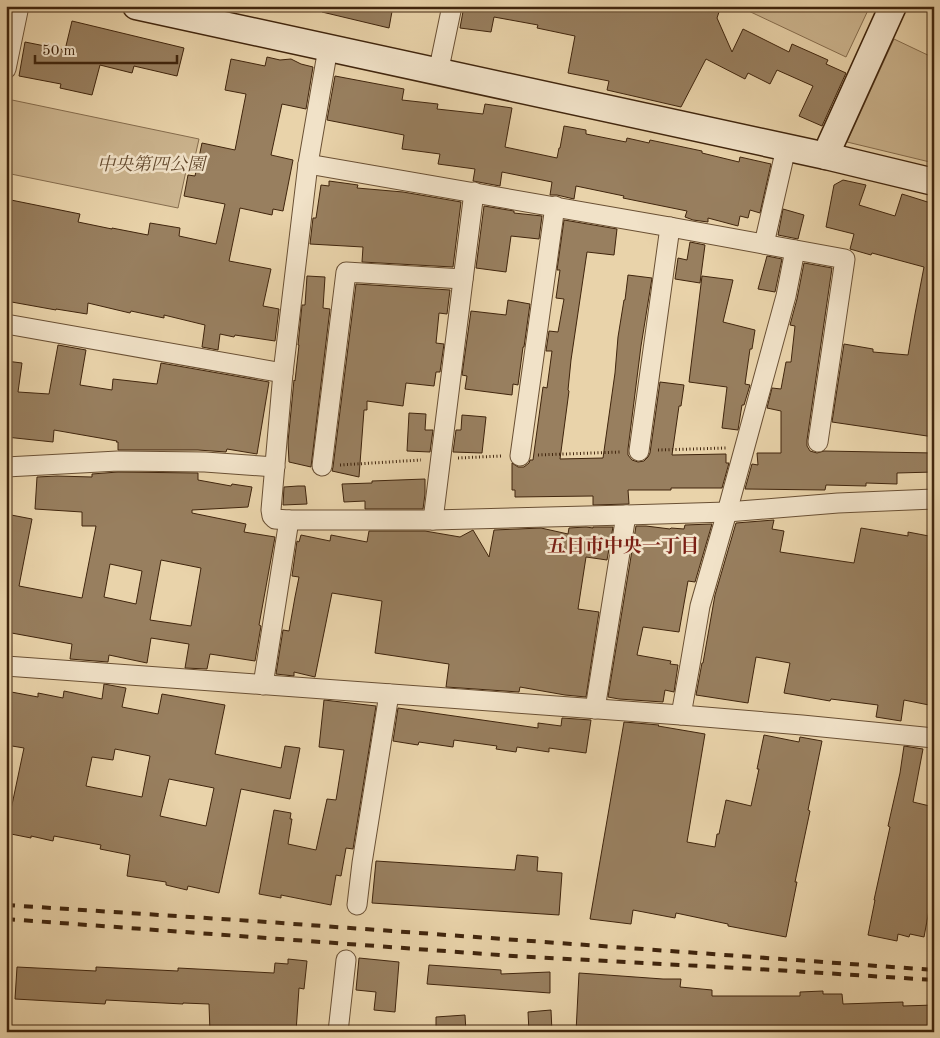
<svg xmlns="http://www.w3.org/2000/svg" width="940" height="1038" viewBox="0 0 940 1038" font-family="'Old Standard TT','Noto Serif JP',serif">
<style>
.green{fill:#ccb58f;stroke:#866d4e}
.building{fill:#987f5f;stroke:#40250d;fill-rule:evenodd}
.lines{fill:none;stroke-linecap:round;stroke-linejoin:round}
.street-casing{stroke:#6a5034;stroke-width:21}
.secondary-casing{stroke:#40250d;stroke-width:29}
.path{stroke:#40250d;stroke-width:3;stroke-dasharray:1 2.5;stroke-linecap:butt}
.street{stroke:#f1e2c8;stroke-width:19}
.secondary{stroke:#f1e2c8;stroke-width:26}
.rail{stroke:#40250d;stroke-width:4;stroke-dasharray:9 9;stroke-linecap:butt}
.labels{text-anchor:middle;dominant-baseline:central;stroke-width:5;stroke-linejoin:round;paint-order:stroke}
.park-label{font-size:18px;font-style:italic;fill:#63492e;stroke:#f1e2c8}
.neighbourhood-label{font-size:19px;font-weight:bold;fill:#7a1f14;stroke:#f1e2c8}
</style>
<rect width="100%" height="100%" fill="#e9d3aa"/>
<filter id="stains"><feTurbulence type="fractalNoise" baseFrequency=".004" numOctaves="4"/><feColorMatrix values="0 0 0 0 .2 0 0 0 0 .09 0 0 0 0 .02 0 0 0 .5 -.17"/></filter>
<radialGradient id="worn" r=".72"><stop offset=".6" stop-color="#630" stop-opacity="0"/><stop offset="1" stop-color="#630" stop-opacity=".3"/></radialGradient>
<g class="green">
<polygon points="738,6 870,6 846,57"/>
<polygon points="894,39 934,58 934,163 847,142"/>
<polygon points="12,100 199,139 192,170 192,172 186,171 178,208 6,173 6,128"/>
</g>
<g class="building">
<polygon points="323,6 393,6 389,28 322,12"/>
<polygon points="464,6 721,6 717,18 732,52 743,29 789,52 792,44 828,60 826,64 846,73 822,126 799,116 813,86 777,70 770,84 748,73 745,79 706,59 681,107 607,90 609,81 568,73 575,36 537,28 538,25 494,17 491,32 460,28"/>
<polygon points="72,21 184,48 177,76 134,66 132,73 100,65 92,95 60,88 61,84 19,76 25,42 65,50"/>
<polygon points="267,57 280,60 291,59 301,64 313,67 306,109 282,104 271,155 293,160 283,211 273,209 272,215 240,208 229,261 271,269 263,306 279,309 275,341 235,335 234,337 220,334 218,350 202,347 205,325 164,315 164,318 131,311 130,313 88,303 87,314 56,309 56,310 6,301 6,199 80,214 78,222 112,229 112,228 148,235 150,223 180,228 179,236 216,244 225,204 184,196 188,175 195,176 202,143 235,150 246,94 225,90 231,59 265,66"/>
<polygon points="335,76 404,89 402,100 438,104 437,109 483,114 485,104 512,108 505,147 557,158 559,148 560,148 564,126 586,130 586,134 626,142 627,138 649,143 650,140 702,151 702,153 739,162 740,157 771,164 760,213 750,210 748,218 740,216 738,226 708,218 708,222 693,220 685,217 687,211 623,198 624,196 576,186 574,199 557,195 550,195 552,182 502,172 500,186 473,181 475,169 438,164 440,154 402,149 404,135 327,120"/>
<polygon points="843,180 866,185 859,205 895,216 902,194 934,204 934,437 832,422 844,344 873,349 873,352 908,355 915,314 924,267 872,253 871,255 850,249 854,234 826,227 834,185"/>
<polygon points="329,181 358,185 357,188 403,192 461,202 453,267 362,262 363,247 310,244 313,218 316,218 321,185 329,186"/>
<polygon points="484,206 514,211 514,213 542,216 539,239 511,236 506,272 476,268"/>
<polygon points="783,209 804,215 798,239 778,235"/>
<polygon points="564,220 617,229 614,255 587,252 571,360 568,390 569,391 560,459 603,458 615,373 618,337 624,300 625,300 628,275 652,278 641,346 628,449 628,455 632,460 638,462 644,461 648,457 650,453 660,382 684,385 681,406 679,406 672,455 726,454 726,463 729,463 722,488 671,488 671,490 628,490 629,504 593,505 593,496 515,497 515,490 512,490 512,463 518,467 524,467 529,463 530,460 533,460 543,387 547,388 552,351 546,351 549,331 558,332 564,299 556,298 560,270 557,270"/>
<polygon points="690,242 705,245 700,283 675,279 678,258 687,260"/>
<polygon points="767,256 782,259 775,292 758,289"/>
<polygon points="804,263 832,268 807,440 807,446 810,451 817,453 824,451 934,453 934,472 897,473 897,484 866,483 866,486 826,485 825,490 745,489 752,464 758,465 757,453 781,453 781,411 767,408 772,388 781,389 786,362 791,362 795,326 790,325 797,299"/>
<polygon points="307,276 325,277 323,308 330,309 311,467 289,462 288,442 294,380 295,381 299,345 298,345 302,305 305,305"/>
<polygon points="702,276 733,280 723,322 755,330 752,349 750,349 745,384 750,385 744,405 742,405 738,430 722,428 727,387 689,382"/>
<polygon points="356,284 450,290 447,314 439,313 436,343 444,344 440,372 436,372 434,386 406,383 403,406 367,401 367,410 364,410 359,477 332,471 333,467"/>
<polygon points="508,300 530,304 524,347 523,347 518,385 513,384 512,395 465,389 467,376 462,375 471,311 506,315"/>
<polygon points="58,345 86,350 80,385 112,390 113,379 157,384 161,363 269,382 257,454 227,449 226,452 198,450 118,450 118,442 116,442 117,441 54,430 53,442 6,437 6,361 22,363 18,392 49,394"/>
<polygon points="409,413 426,414 425,430 433,430 430,452 407,451"/>
<polygon points="462,415 486,417 482,453 453,452 456,430 461,430"/>
<path d="M 118,472 L 198,473 L 198,480 L 231,486 L 232,484 L 252,487 L 248,507 L 192,510 L 192,513 L 246,524 L 244,532 L 275,537 L 259,625 L 261,626 L 255,661 L 210,654 L 207,669 L 185,668 L 189,644 L 151,638 L 147,663 L 109,655 L 108,662 L 70,659 L 72,644 L 6,632 L 6,514 L 32,519 L 19,586 L 82,598 L 96,526 L 82,526 L 82,512 L 35,509 L 37,477 L 57,476 L 92,477 L 92,474 ZM 161,560 L 201,568 L 191,626 L 150,620 ZM 110,564 L 142,571 L 136,604 L 104,597 Z"/>
<polygon points="425,479 425,494 423,509 365,509 365,501 344,502 342,484 372,483 372,481"/>
<polygon points="298,486 305,486 307,504 283,505 284,487"/>
<polygon points="774,520 772,529 784,531 780,552 854,563 861,528 908,536 908,532 934,537 934,706 904,700 901,721 876,717 878,705 831,699 830,701 784,693 790,663 756,657 748,703 696,695 702,663 703,663 715,595 736,523"/>
<polygon points="712,524 695,582 688,581 679,632 643,627 637,655 671,661 670,664 678,665 674,692 665,690 663,702 619,699 608,697 636,526 646,526 670,529 671,528 684,529 685,525"/>
<polygon points="586,527 593,528 593,527 613,527 607,560 586,557 578,609 599,612 586,697 565,695 520,687 519,692 446,687 449,664 375,653 382,601 332,593 315,677 294,672 294,676 276,674 283,630 289,631 295,597 299,577 292,576 297,541 299,542 301,535 330,541 331,535 367,542 369,531 425,531 460,537 473,530 489,557 494,530 541,528 568,534 569,528"/>
<path d="M 104,684 L 126,688 L 122,707 L 158,714 L 162,694 L 225,705 L 215,754 L 281,768 L 285,746 L 300,748 L 290,799 L 241,789 L 219,893 L 188,886 L 187,890 L 166,885 L 166,882 L 127,876 L 130,855 L 100,849 L 101,845 L 54,836 L 53,841 L 31,836 L 31,838 L 6,833 L 24,748 L 6,745 L 6,691 L 38,697 L 38,693 L 63,698 L 64,691 L 102,699 ZM 115,749 L 150,756 L 142,797 L 86,786 L 92,757 L 113,760 ZM 169,779 L 214,788 L 206,826 L 160,816 Z"/>
<polygon points="324,700 376,706 353,849 346,848 341,876 336,875 331,905 281,895 281,898 259,894 274,810 291,813 290,819 292,819 288,844 316,850 327,799 336,800 344,750 319,747"/>
<polygon points="398,708 538,728 538,723 561,726 562,718 591,720 586,753 549,748 549,752 517,747 516,752 496,749 497,746 454,740 453,747 419,742 418,745 393,741"/>
<polygon points="624,722 659,725 658,726 705,734 687,842 715,847 717,834 719,834 726,800 751,806 759,769 757,769 764,735 799,742 800,737 822,741 808,810 810,811 795,882 797,882 786,937 728,926 728,924 676,913 675,918 633,910 631,924 590,919"/>
<polygon points="904,746 923,749 913,802 934,807 934,883 924,937 910,934 909,937 898,934 897,941 868,935 875,900 874,900 890,827 888,826 900,773"/>
<polygon points="517,855 538,857 537,871 562,873 559,915 372,903 376,861 515,870"/>
<polygon points="359,958 399,962 395,1012 374,1010 376,992 356,990"/>
<polygon points="288,959 307,961 304,989 299,988 296,1032 210,1032 209,1004 183,1003 183,1004 106,1000 105,1004 15,999 17,967 96,971 96,967 178,971 178,968 274,973 275,963 288,964"/>
<polygon points="429,965 501,970 501,974 550,972 550,993 427,984"/>
<polygon points="579,973 663,979 681,979 680,987 712,990 712,996 800,996 800,992 823,991 823,994 842,994 843,1004 903,1002 903,1006 934,1005 934,1028 861,1032 576,1032"/>
<polygon points="551,1010 552,1032 529,1032 528,1012"/>
<polygon points="465,1015 466,1032 436,1032 436,1017"/>
</g>
<g class="lines">
<defs>
<g id="street">
<polyline points="6,69 19,6"/>
<polyline points="438,73 452,6"/>
<polyline points="308,164 670,227 845,259 818,442"/>
<polyline points="764,244 786,148"/>
<polyline points="6,324 283,373"/>
<polyline points="639,451 670,227"/>
<polyline points="520,456 555,206"/>
<polyline points="322,466 346,272 463,279"/>
<polyline points="6,467 118,461 205,462 275,467"/>
<polyline points="289,520 275,519 272,516 271,510 283,373 308,164 328,48"/>
<polyline points="433,520 474,192"/>
<polyline points="6,666 681,715 802,725 934,738"/>
<polyline points="263,685 289,520 433,520 626,515 727,512 838,503 934,499"/>
<polyline points="595,709 626,515"/>
<polyline points="681,715 690,665 700,606 727,512 786,296 795,250"/>
<polyline points="357,905 362,863 389,694"/>
<polyline points="338,1032 346,960"/>
</g>
<g id="secondary">
<polyline points="136,6 826,156 934,182"/>
<polyline points="826,156 831,143 893,6"/>
</g>
</defs>
<use href="#street" class="street-casing"/>
<use href="#secondary" class="secondary-casing"/>
<g class="path">
<polyline points="658,450 726,448"/>
<polyline points="538,455 621,452"/>
<polyline points="458,458 501,456"/>
<polyline points="340,465 421,460"/>
</g>
<use href="#street" class="street"/>
<use href="#secondary" class="secondary"/>
<g class="rail">
<polyline points="6,905 253,921 934,970"/>
<polyline points="6,919 513,956 775,970 934,980"/>
</g>
</g>
<g class="labels">
<g class="park-label">
<text x="151" y="165">中央第四公園</text>
</g>
<g class="neighbourhood-label">
<text x="623" y="547">五日市中央一丁目</text>
</g>
</g>
<rect width="940" height="1038" fill="none" stroke="#e9d3aa" stroke-width="25"/>
<rect x="8" y="8" width="925" height="1023" fill="none" stroke="#40250d" stroke-width="2.5"/>
<rect x="12" y="12" width="915" height="1013" fill="none" stroke="#40250d"/>
<path d="M35 55v8h142v-8" fill="none" stroke="#40250d" stroke-width="2.5"/>
<text x="42" y="55" font-size="15" fill="#40250d" stroke="#f1e2c8" stroke-width="4" paint-order="stroke">50 m</text>
<rect width="100%" height="100%" filter="url(#stains)"/>
<rect width="100%" height="100%" fill="url(#worn)"/>
</svg>
